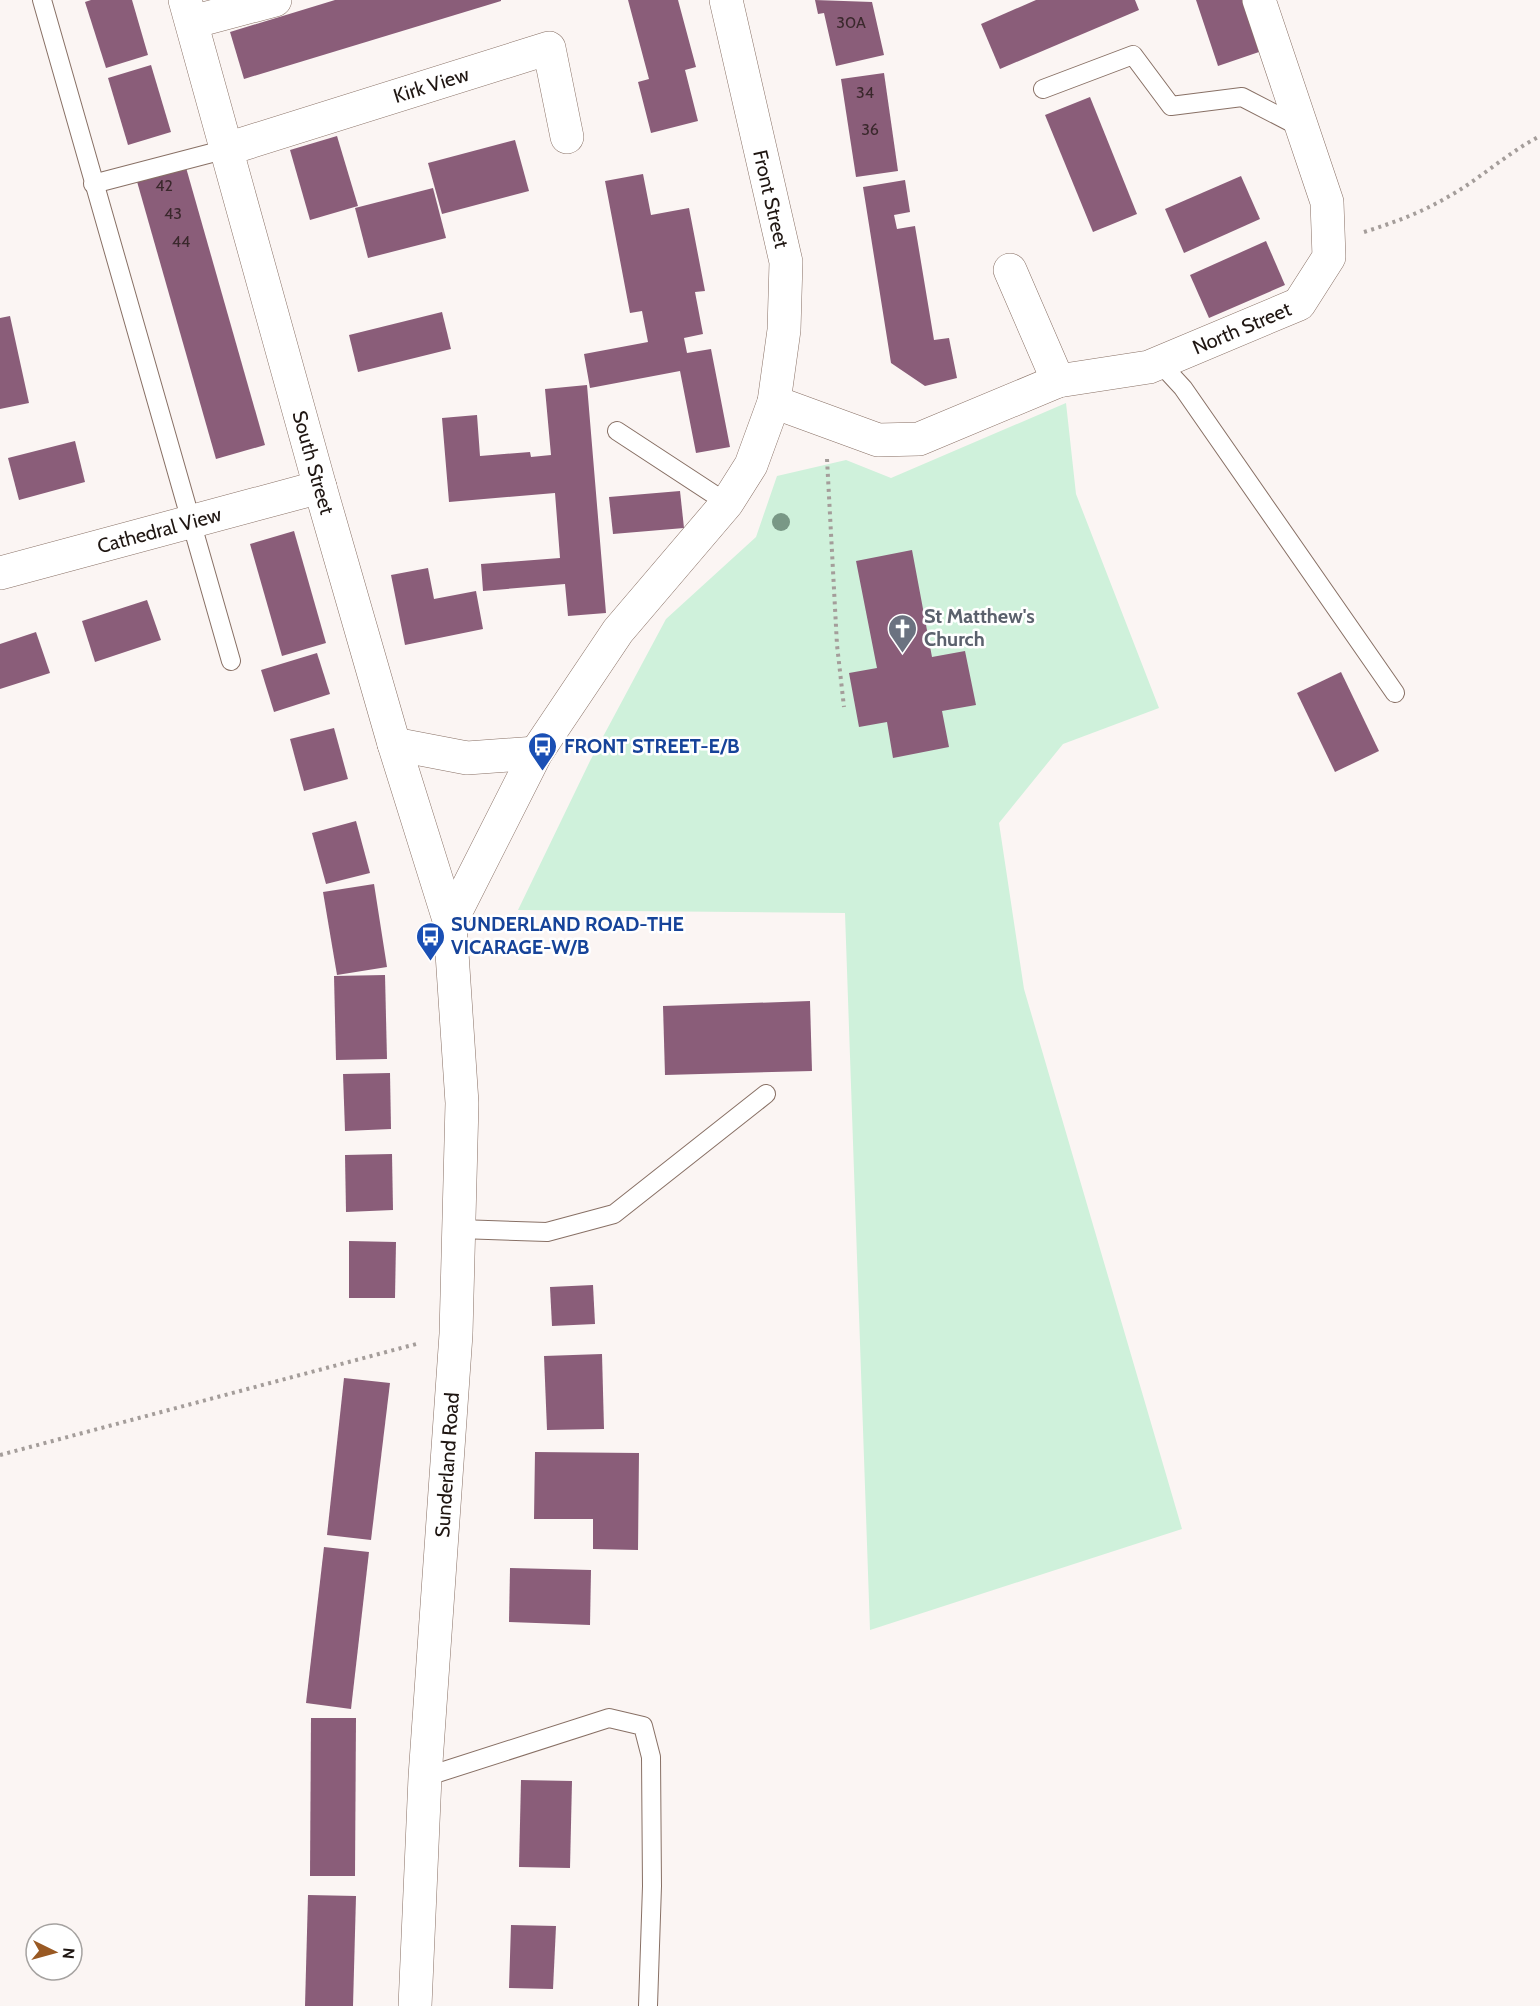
<svg xmlns="http://www.w3.org/2000/svg" width="1540" height="2006" viewBox="0 0 1540 2006" font-family="Cabin,sans-serif">
<style>
.green{fill:#cff1db}
.building{fill:#8a5d79}
.lines{fill:none;stroke-linecap:round;stroke-linejoin:round}
.lane-casing{stroke:#887065;stroke-width:20}
.street-casing{stroke:#887065;stroke-width:34}
.secondary-casing{stroke:#887065;stroke-width:34}
.path{stroke:#a49d9a;stroke-width:4;stroke-dasharray:3 4.5;stroke-linecap:butt}
.lane{stroke:#fff;stroke-width:18}
.street{stroke:#fff;stroke-width:33}
.secondary{stroke:#fff;stroke-width:33}
.tree{fill:#799886}
.labels{text-anchor:middle;dominant-baseline:central;stroke-width:5;stroke-linejoin:round;paint-order:stroke}
.number-label{font-size:16px;fill:#3a282c}
.street-label{font-size:20px;fill:#1f1612;stroke:#fff}
.worship-label{font-size:20px;font-weight:bold;fill:#5b616d;stroke:#fff;text-anchor:start}
.transit-label{font-size:20px;font-weight:bold;fill:#164399;stroke:#fff;text-anchor:start}
</style>
<rect width="100%" height="100%" fill="#fbf5f3"/>
<polygon class="green" points="1066,403 1076,494 1159,708 1063,744 999,823 1024,989 1182,1529 870,1630 845,913 518,910 590,761 666,619 756,537 777,476 846,460 891,478"/>
<g class="building">
<polygon points="91,0 132,0 148,55 106,68 85,2"/>
<polygon points="335,0 501,0 501,1 244,79 230,32"/>
<polygon points="628,0 678,0 696,67 685,70 698,121 651,133 638,82 649,79"/>
<polygon points="815,0 872,2 884,55 836,66 824,13 818,14"/>
<polygon points="1036,0 1135,0 1139,10 1000,69 981,24"/>
<polygon points="1196,0 1242,0 1259,52 1218,66"/>
<polygon points="151,65 171,132 128,145 108,78"/>
<polygon points="884,73 898,171 856,177 841,79"/>
<polygon points="1090,97 1137,214 1093,232 1045,115"/>
<polygon points="337,136 358,206 310,220 290,150"/>
<polygon points="515,140 529,191 442,214 428,163"/>
<polygon points="185,164 265,445 216,459 136,178"/>
<polygon points="643,174 651,215 689,208 705,291 695,292 703,334 684,338 687,353 711,349 730,447 696,453 680,371 590,388 584,354 648,342 642,311 630,313 605,181"/>
<polygon points="1241,176 1260,219 1184,253 1165,209"/>
<polygon points="905,180 910,212 894,215 897,229 915,226 934,340 949,338 957,378 925,386 891,363 863,187"/>
<polygon points="433,188 446,238 368,258 355,208"/>
<polygon points="1266,241 1285,285 1209,318 1190,275"/>
<polygon points="442,312 451,349 358,372 349,335"/>
<polygon points="10,316 29,403 0,409 0,318"/>
<polygon points="587,385 606,613 568,616 565,584 483,591 481,564 560,558 555,493 449,502 442,418 477,415 480,456 530,452 531,457 551,455 545,389"/>
<polygon points="75,441 85,482 19,500 8,458"/>
<polygon points="680,491 684,528 613,534 609,497"/>
<polygon points="294,531 326,643 282,656 250,544"/>
<polygon points="912,550 932,657 965,651 976,705 942,711 949,747 893,758 887,722 859,727 849,673 877,668 856,561"/>
<polygon points="428,568 434,599 476,591 483,629 405,645 391,575"/>
<polygon points="147,600 161,640 95,662 82,621"/>
<polygon points="36,632 50,673 0,689 0,644"/>
<polygon points="317,653 330,694 274,712 261,670"/>
<polygon points="1341,672 1379,751 1335,772 1297,693"/>
<polygon points="334,728 348,779 304,791 290,739"/>
<polygon points="356,821 370,873 326,884 312,833"/>
<polygon points="374,884 387,967 337,975 323,892"/>
<polygon points="385,975 387,1059 336,1060 334,976"/>
<polygon points="810,1001 812,1071 665,1075 663,1006"/>
<polygon points="390,1073 391,1129 345,1131 343,1074"/>
<polygon points="392,1154 393,1210 346,1212 345,1155"/>
<polygon points="349,1241 396,1242 395,1298 349,1298"/>
<polygon points="593,1285 595,1324 552,1326 550,1287"/>
<polygon points="602,1354 604,1429 547,1430 544,1356"/>
<polygon points="344,1378 390,1383 371,1540 327,1535"/>
<polygon points="535,1452 639,1453 638,1550 593,1549 593,1519 534,1519"/>
<polygon points="324,1547 369,1552 351,1709 306,1703"/>
<polygon points="510,1568 591,1570 590,1625 509,1622"/>
<polygon points="311,1718 356,1718 355,1876 310,1876"/>
<polygon points="521,1780 572,1781 570,1868 519,1867"/>
<polygon points="308,1895 356,1896 353,2006 305,2006"/>
<polygon points="511,1925 556,1926 553,1989 509,1988"/>
</g>
<g class="lines">
<defs>
<g id="lane">
<polyline points="42,0 231,661"/>
<polyline points="1043,89 1133,55 1171,106 1242,97 1302,128"/>
<polyline points="93,184 227,149"/>
<polyline points="1160,363 1183,388 1395,693"/>
<polyline points="617,431 727,503"/>
<polyline points="459,1229 547,1232 614,1214 766,1094"/>
<polyline points="425,1777 609,1718 643,1726 651,1757 652,1886 648,2006"/>
</g>
<g id="street">
<polyline points="192,22 275,0"/>
<path id="s1" d="M 227,149 L 549,48 L 567,137"/>
<polyline points="1010,270 1058,381"/>
<path id="s2" d="M 774,402 L 878,440 L 919,439 L 1058,381 L 1149,367 L 1299,304 L 1329,257 L 1327,202 L 1259,0"/>
<path id="s3" d="M 0,573 L 320,487"/>
</g>
<g id="secondary">
<path id="s4" d="M 185,0 L 320,487 L 394,744 L 450,923 L 462,1103 L 456,1334 L 425,1777 L 415,2006"/>
<polyline points="394,744 467,758 536,753"/>
<polyline points="450,923 536,753 618,631 727,503 751,465 774,402 784,330 786,262 726,0"/>
</g>
</defs>
<use href="#lane" class="lane-casing"/>
<use href="#street" class="street-casing"/>
<use href="#secondary" class="secondary-casing"/>
<g class="path">
<path d="M 1364,232 C 1393,223 1420,213 1446,198 C 1479,180 1507,153 1540,136"/>
<polyline points="827,459 837,645 844,707"/>
<polyline points="0,1455 420,1343"/>
</g>
<use href="#lane" class="lane"/>
<use href="#street" class="street"/>
<use href="#secondary" class="secondary"/>
</g>
<circle class="tree" cx="781" cy="522" r="9"/>
<defs>
<symbol id="church-pin" viewBox="-11 -11 22 30"><path d="M0 17L-7.5 6A9.5 9.5 0 1 1 7.5 6Z" fill="#6b7280" stroke="#fff"/><path d="M-1.2-6h2.4v3.5h3.3v2.4h-3.3V6h-2.4V-.1h-3.3v-2.4h3.3Z" fill="#fff"/></symbol>
<symbol id="bus-pin" viewBox="-11 -11 22 30"><path d="M0 17L-7.5 6A9.5 9.5 0 1 1 7.5 6Z" fill="#1a4fb4" stroke="#fff"/><path d="M-5-6H5V4H4V6H2V4H-2V6H-4V4H-5ZM-3.5-4V0h7V-4ZM-3.5 1.2v1.5H-2V1.2ZM2 1.2v1.5H3.5V1.2Z" fill="#fff"/></symbol>
</defs>
<g fill-rule="evenodd">
<use href="#church-pin" x="886" y="612" width="33" height="45"/>
<use href="#bus-pin" x="526" y="730" width="33" height="45"/>
<use href="#bus-pin" x="414" y="920" width="33" height="45"/>
</g>
<g class="labels">
<g class="number-label">
<text x="851" y="22">30A</text>
<text x="865" y="92">34</text>
<text x="870" y="129">36</text>
<text x="164" y="185">42</text>
<text x="173" y="213">43</text>
<text x="181" y="241">44</text>
</g>
<g class="street-label">
<text stroke="none"><textPath href="#s1" startOffset="214">Kirk View</textPath></text>
<text transform="translate(771 199) rotate(77)">Front Street</text>
<text stroke="none"><textPath href="#s2" startOffset="495">North Street</textPath></text>
<text stroke="none"><textPath href="#s4" startOffset="480">South Street</textPath></text>
<text stroke="none"><textPath href="#s3" startOffset="165">Cathedral View</textPath></text>
<text transform="translate(447 1465) rotate(-86)">Sunderland Road</text>
</g>
<g class="worship-label">
<text x="924" y="616">St Matthew's<tspan x="924" dy="23">Church</tspan></text>
</g>
<g class="transit-label">
<text x="564" y="746">FRONT STREET-E/B</text>
<text x="451" y="924">SUNDERLAND ROAD-THE<tspan x="451" dy="23">VICARAGE-W/B</tspan></text>
</g>
</g>
<g transform="translate(54 1952) rotate(95)"><circle r="28" fill="#ffffff" stroke="#a5a2a0" stroke-width="1.5"/>
<path d="M0-4.5L10 22L0 15L-10 22Z" fill="#995923"/>
<text y="-9" font-size="16" font-weight="bold" text-anchor="middle" fill="#1f1612">N</text>
</g>
</svg>
